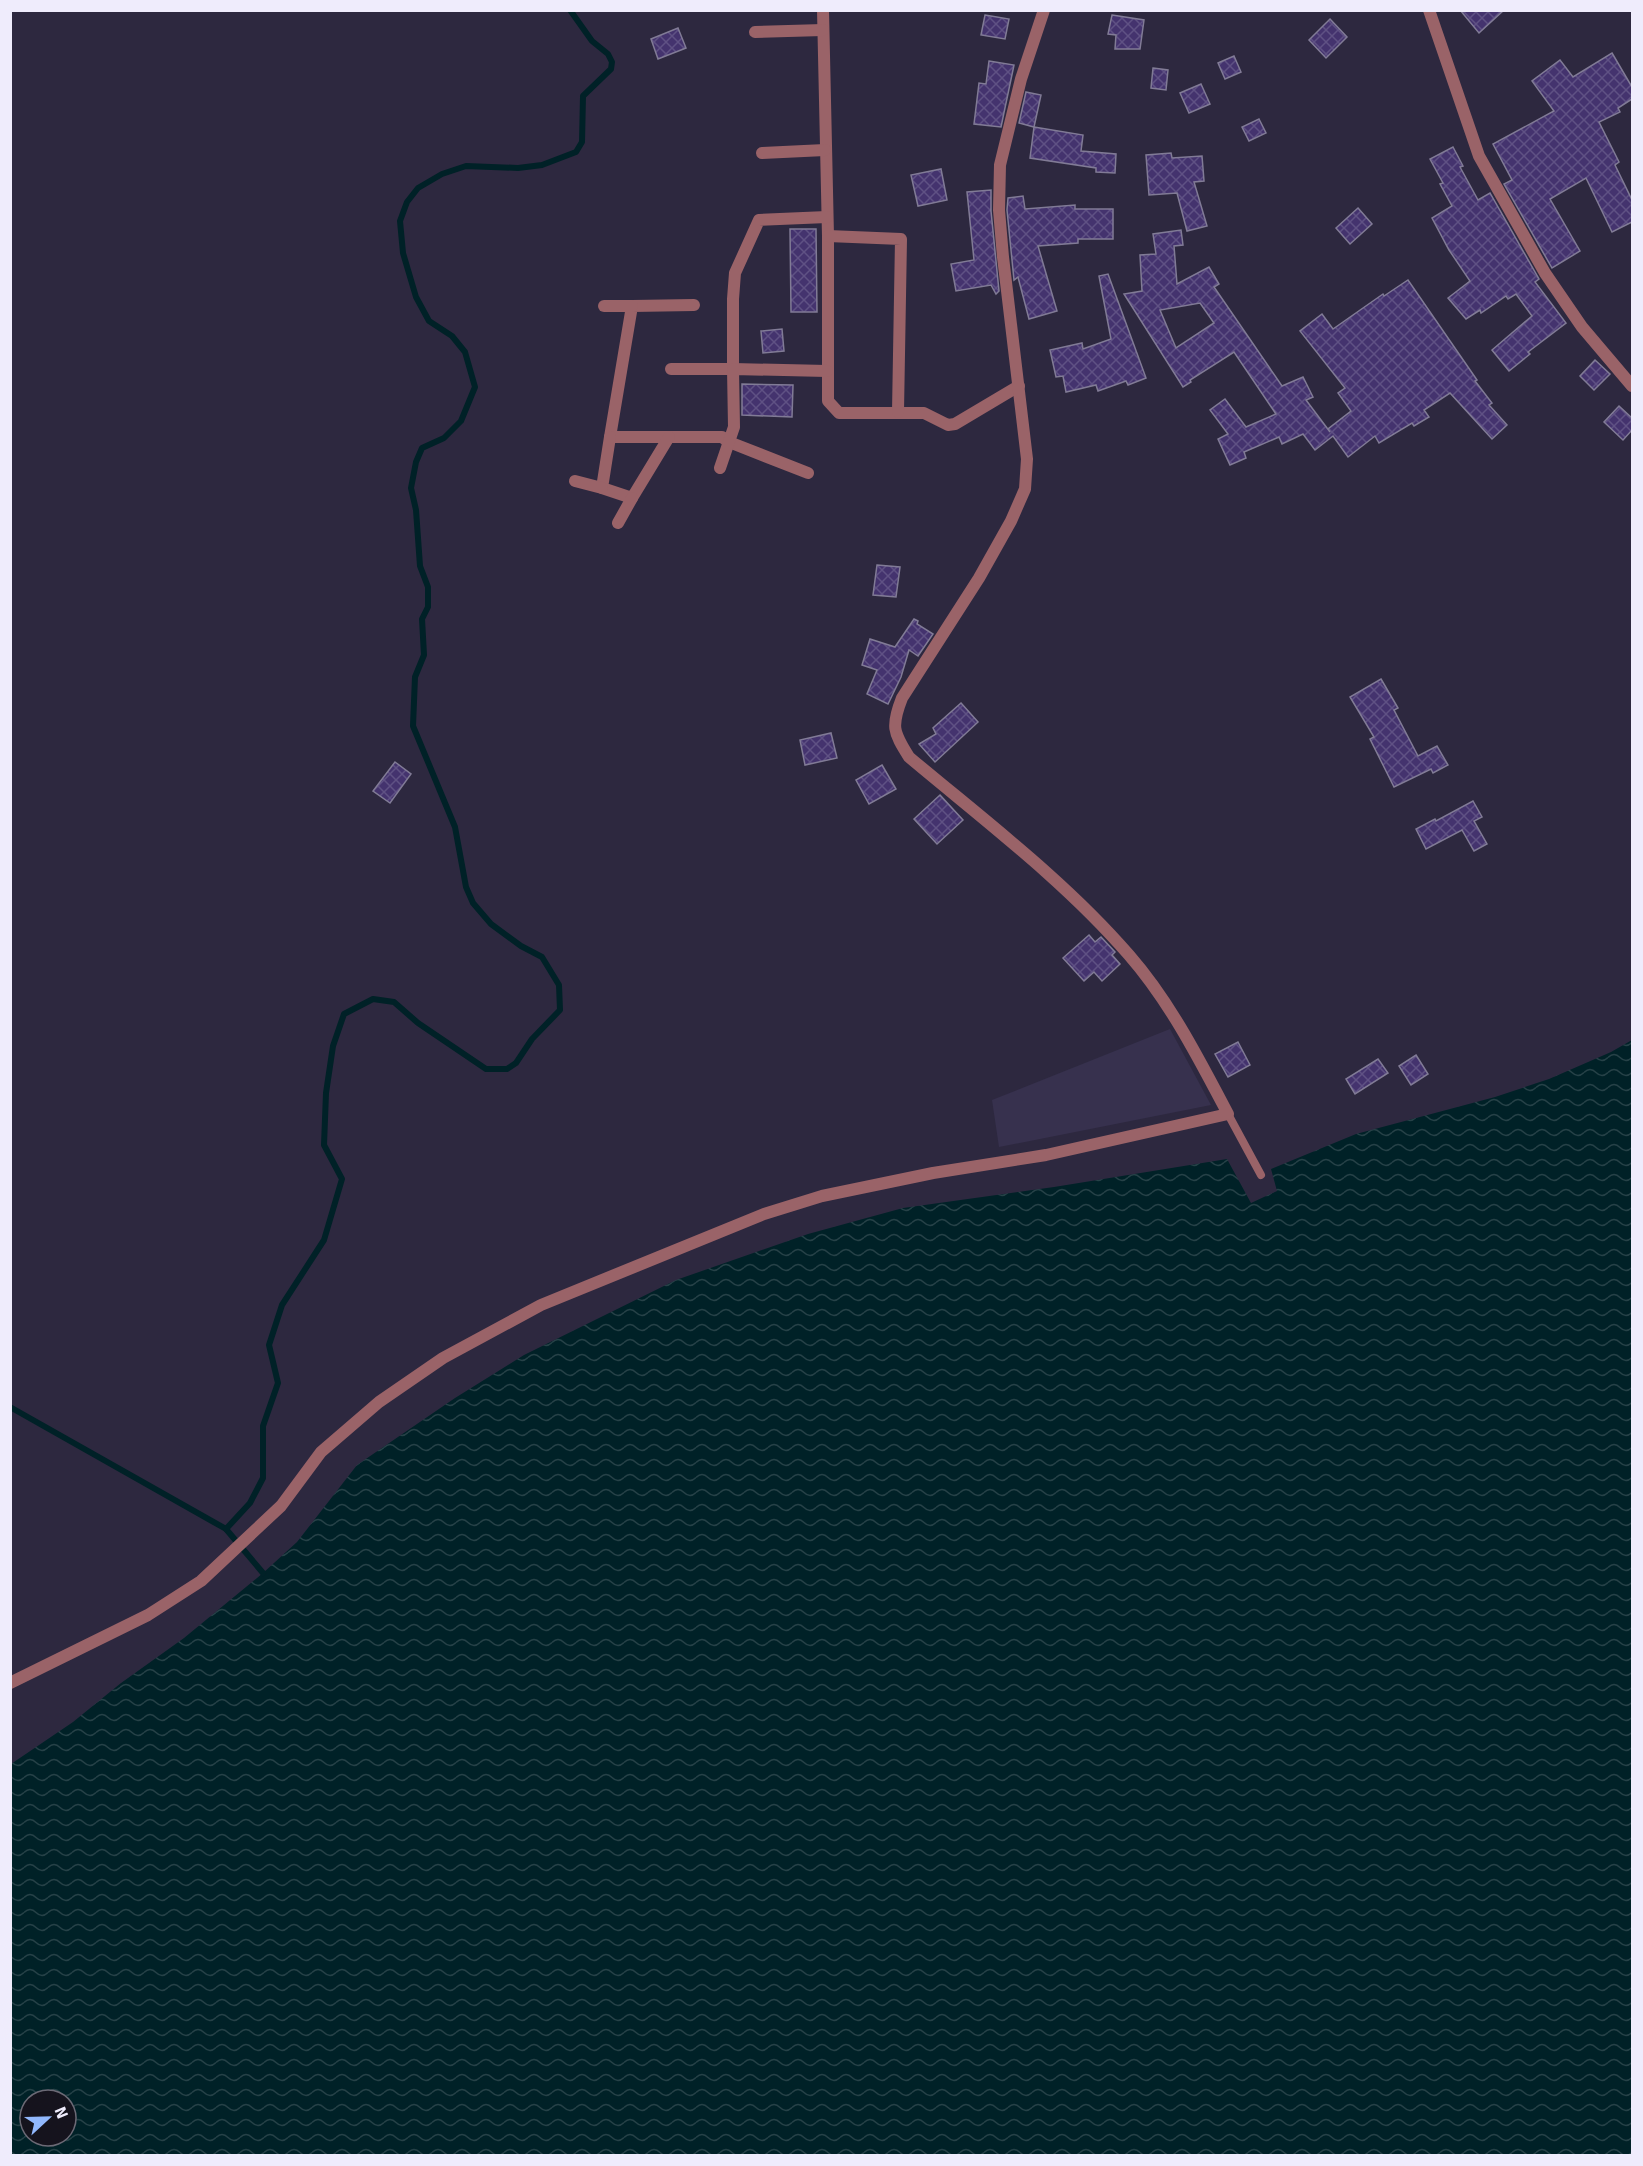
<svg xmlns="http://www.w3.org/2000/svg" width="1643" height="2166" viewBox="0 0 1643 2166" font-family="Signika,sans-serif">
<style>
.built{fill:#37314e}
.water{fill:url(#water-waves);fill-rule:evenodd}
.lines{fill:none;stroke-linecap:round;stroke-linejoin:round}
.stream{stroke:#002127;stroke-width:6}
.building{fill:url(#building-cross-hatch);stroke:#817b96;stroke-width:1.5;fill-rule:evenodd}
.service{stroke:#9a6368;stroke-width:8}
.minor{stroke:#9a6368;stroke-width:12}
</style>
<defs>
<pattern id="water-waves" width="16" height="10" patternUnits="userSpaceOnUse" patternTransform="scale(1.5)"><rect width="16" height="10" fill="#002127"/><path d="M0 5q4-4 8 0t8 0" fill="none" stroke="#264147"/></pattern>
<pattern id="building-cross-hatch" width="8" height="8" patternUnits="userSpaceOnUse" patternTransform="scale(1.5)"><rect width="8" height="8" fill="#44336e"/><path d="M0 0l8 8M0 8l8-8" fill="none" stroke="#5f5184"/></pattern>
</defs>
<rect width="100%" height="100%" fill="#2d283f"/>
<polygon class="built" points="1170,1029 1211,1105 999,1147 992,1100"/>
<path class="water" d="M 1632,1040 L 1632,2155 L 11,2155 L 11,1764 L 73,1722 L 121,1683 L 184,1638 L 263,1573 L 297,1542 L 357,1465 L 455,1398 L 524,1355 L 676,1280 L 808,1234 L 903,1208 L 1054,1187 L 1227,1159 L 1251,1203 L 1277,1191 L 1271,1169 L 1356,1134 L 1495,1097 L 1549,1079 L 1611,1052 ZM 30,2100 L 66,2100 L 66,2136 L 30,2136 Z"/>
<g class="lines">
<g class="stream">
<polyline points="10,1407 226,1529 263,1573"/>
<polyline points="226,1529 250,1503 263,1478 263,1426 278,1383 269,1345 282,1305 324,1240 342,1179 324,1145 326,1093 333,1046 344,1014 373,999 394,1002 418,1023 486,1069 507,1069 516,1063 532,1039 560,1010 559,985 542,957 521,946 491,924 473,903 466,887 455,827 413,726 415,677 424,655 422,619 428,607 428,587 420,566 416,510 411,488 416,462 422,448 444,438 461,421 475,387 465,352 452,336 429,321 416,297 403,253 400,221 407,202 418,188 442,174 466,166 518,168 542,165 576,152 582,142 583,96 611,69 612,62 608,54 592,41 570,10"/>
</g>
</g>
<g class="building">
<polygon points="1460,10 1504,10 1479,33"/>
<polygon points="985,15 1009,19 1005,39 981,35"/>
<polygon points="1112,15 1144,20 1140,49 1115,49 1116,35 1108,34"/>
<polygon points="1330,19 1347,37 1326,58 1309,40"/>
<polygon points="678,28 686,48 658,59 651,39"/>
<polygon points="1612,53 1632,87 1632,99 1618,108 1620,112 1599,122 1619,162 1615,165 1632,200 1632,222 1612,232 1586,178 1550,199 1580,251 1552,268 1504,184 1512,180 1493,144 1554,111 1532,81 1560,60 1573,77"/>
<polygon points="1234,56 1241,72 1225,79 1218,63"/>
<polygon points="989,61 1014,65 1001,127 974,124 979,83 986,84"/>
<polygon points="1153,68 1168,70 1166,90 1151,88"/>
<polygon points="1201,84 1210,104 1189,113 1180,93"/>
<polygon points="1026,92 1041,95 1034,127 1019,123"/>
<polygon points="1259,119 1266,133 1249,141 1242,127"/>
<polygon points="1034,127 1083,135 1081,151 1116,154 1115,173 1096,172 1096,168 1030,158"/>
<polygon points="1453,147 1463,166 1460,167 1478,200 1490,193 1539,279 1535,282 1566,323 1528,352 1530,354 1509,371 1492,350 1532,316 1516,294 1508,299 1506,296 1481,313 1480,310 1466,319 1448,298 1470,281 1449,250 1432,218 1452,206 1440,184 1443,183 1430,159"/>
<polygon points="1171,153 1172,158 1202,156 1204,181 1194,182 1207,226 1187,231 1177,193 1149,195 1146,155"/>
<polygon points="941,169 947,200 918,206 911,175"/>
<polygon points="991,190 991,211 999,291 996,294 991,285 956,291 951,264 974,260 967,192"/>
<polygon points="1023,196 1025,209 1075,205 1075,209 1113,209 1113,239 1078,239 1078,243 1038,246 1057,311 1029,319 1018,277 1014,280 1007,210 1008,198"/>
<polygon points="1358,208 1372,224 1350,244 1336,228"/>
<polygon points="790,229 816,229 817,312 791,312"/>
<path d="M 1181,230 L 1183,245 L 1174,246 L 1177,284 L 1209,267 L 1219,284 L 1214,287 L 1282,386 L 1303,377 L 1313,397 L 1306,400 L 1330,432 L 1328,429 L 1351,411 L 1338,393 L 1345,388 L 1300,331 L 1322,314 L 1333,329 L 1383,294 L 1384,296 L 1408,280 L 1477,380 L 1475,381 L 1492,403 L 1489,405 L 1507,425 L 1492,439 L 1450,393 L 1424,410 L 1429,417 L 1414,426 L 1412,423 L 1379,443 L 1375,436 L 1348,457 L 1333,436 L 1315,450 L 1303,434 L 1282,444 L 1279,437 L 1244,452 L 1246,458 L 1230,465 L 1218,439 L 1228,434 L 1210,410 L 1225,399 L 1246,427 L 1276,414 L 1234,352 L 1190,380 L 1191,382 L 1183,387 L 1124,294 L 1142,291 L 1140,255 L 1156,254 L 1153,234 ZM 1200,303 L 1214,323 L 1176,348 L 1160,310 Z"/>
<polygon points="1108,274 1146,378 1128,385 1126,381 1098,391 1096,385 1066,392 1063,376 1056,377 1050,350 1082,343 1083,349 1111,339 1099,276"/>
<polygon points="782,329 784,351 763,353 761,331"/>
<polygon points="1595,360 1610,374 1594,390 1580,376"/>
<polygon points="742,384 793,385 792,417 742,415"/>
<polygon points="1619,406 1632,418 1632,430 1623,440 1604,422"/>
<polygon points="877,565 900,567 896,597 873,595"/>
<polygon points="914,619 918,621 917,624 933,634 918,656 909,650 901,677 888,704 867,694 877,670 862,665 870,639 895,647"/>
<polygon points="1381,679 1398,708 1394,710 1418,756 1437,746 1448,765 1433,773 1431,769 1394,787 1370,739 1374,737 1350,697"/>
<polygon points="961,703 978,722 935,762 919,744 936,734 933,728"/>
<polygon points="831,733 837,758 805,765 800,740"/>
<polygon points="395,762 411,774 390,803 373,791"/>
<polygon points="882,765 896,789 869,804 856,780"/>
<polygon points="940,795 963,820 937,844 914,819"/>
<polygon points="1473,801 1482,817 1474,821 1487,844 1474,851 1462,830 1426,849 1416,829 1435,819 1436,821"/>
<polygon points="1089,935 1095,942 1101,937 1115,952 1112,955 1120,964 1102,981 1094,972 1084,981 1063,958"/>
<polygon points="1238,1042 1250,1065 1228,1077 1215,1054"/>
<polygon points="1416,1055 1428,1074 1411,1085 1399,1066"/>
<polygon points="1378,1059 1388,1073 1355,1094 1346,1079"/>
</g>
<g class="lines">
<polyline class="service" points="1228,1114 1261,1175"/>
<g class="minor">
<polyline points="823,10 828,236 828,401 839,413 924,413 948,425 955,424 1019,386"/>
<polyline points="1429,10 1479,156 1545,273 1582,327 1632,386"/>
<polyline points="755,32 823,30"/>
<polyline points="762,153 825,150"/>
<polyline points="828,236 901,239 898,412"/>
<polyline points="694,305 632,306 610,437 722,437 729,442 808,473"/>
<polyline points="604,306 632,306"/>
<polyline points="671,369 733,369 733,299 735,273 759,220 827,217"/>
<polyline points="610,437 602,488 632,498 669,437"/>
<polyline points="720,468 734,427 733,369 827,371"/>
<polyline points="575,481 602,488"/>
<polyline points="618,523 632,498"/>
<path d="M 10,1683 L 148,1615 L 201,1581 L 281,1506 L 321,1452 L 379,1402 L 443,1358 L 541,1305 L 764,1214 L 822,1196 L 933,1173 L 1046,1155 L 1228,1114 C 1199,1059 1170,1002 1129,955 C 1065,881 984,820 909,757 C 893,732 891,726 902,698 L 979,578 L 1011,521 L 1025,489 L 1027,459 L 1003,257 L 999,210 L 1000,165 L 1021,79 L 1044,10"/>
</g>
</g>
<rect width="1643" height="2166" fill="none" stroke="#efecfc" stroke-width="24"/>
<g transform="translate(48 2118) rotate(68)"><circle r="28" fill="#15131d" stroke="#6c6a76" stroke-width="1.5"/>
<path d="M0-4.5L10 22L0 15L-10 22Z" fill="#91b8fd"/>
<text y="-9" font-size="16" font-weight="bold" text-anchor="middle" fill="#efecfc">N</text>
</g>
</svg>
